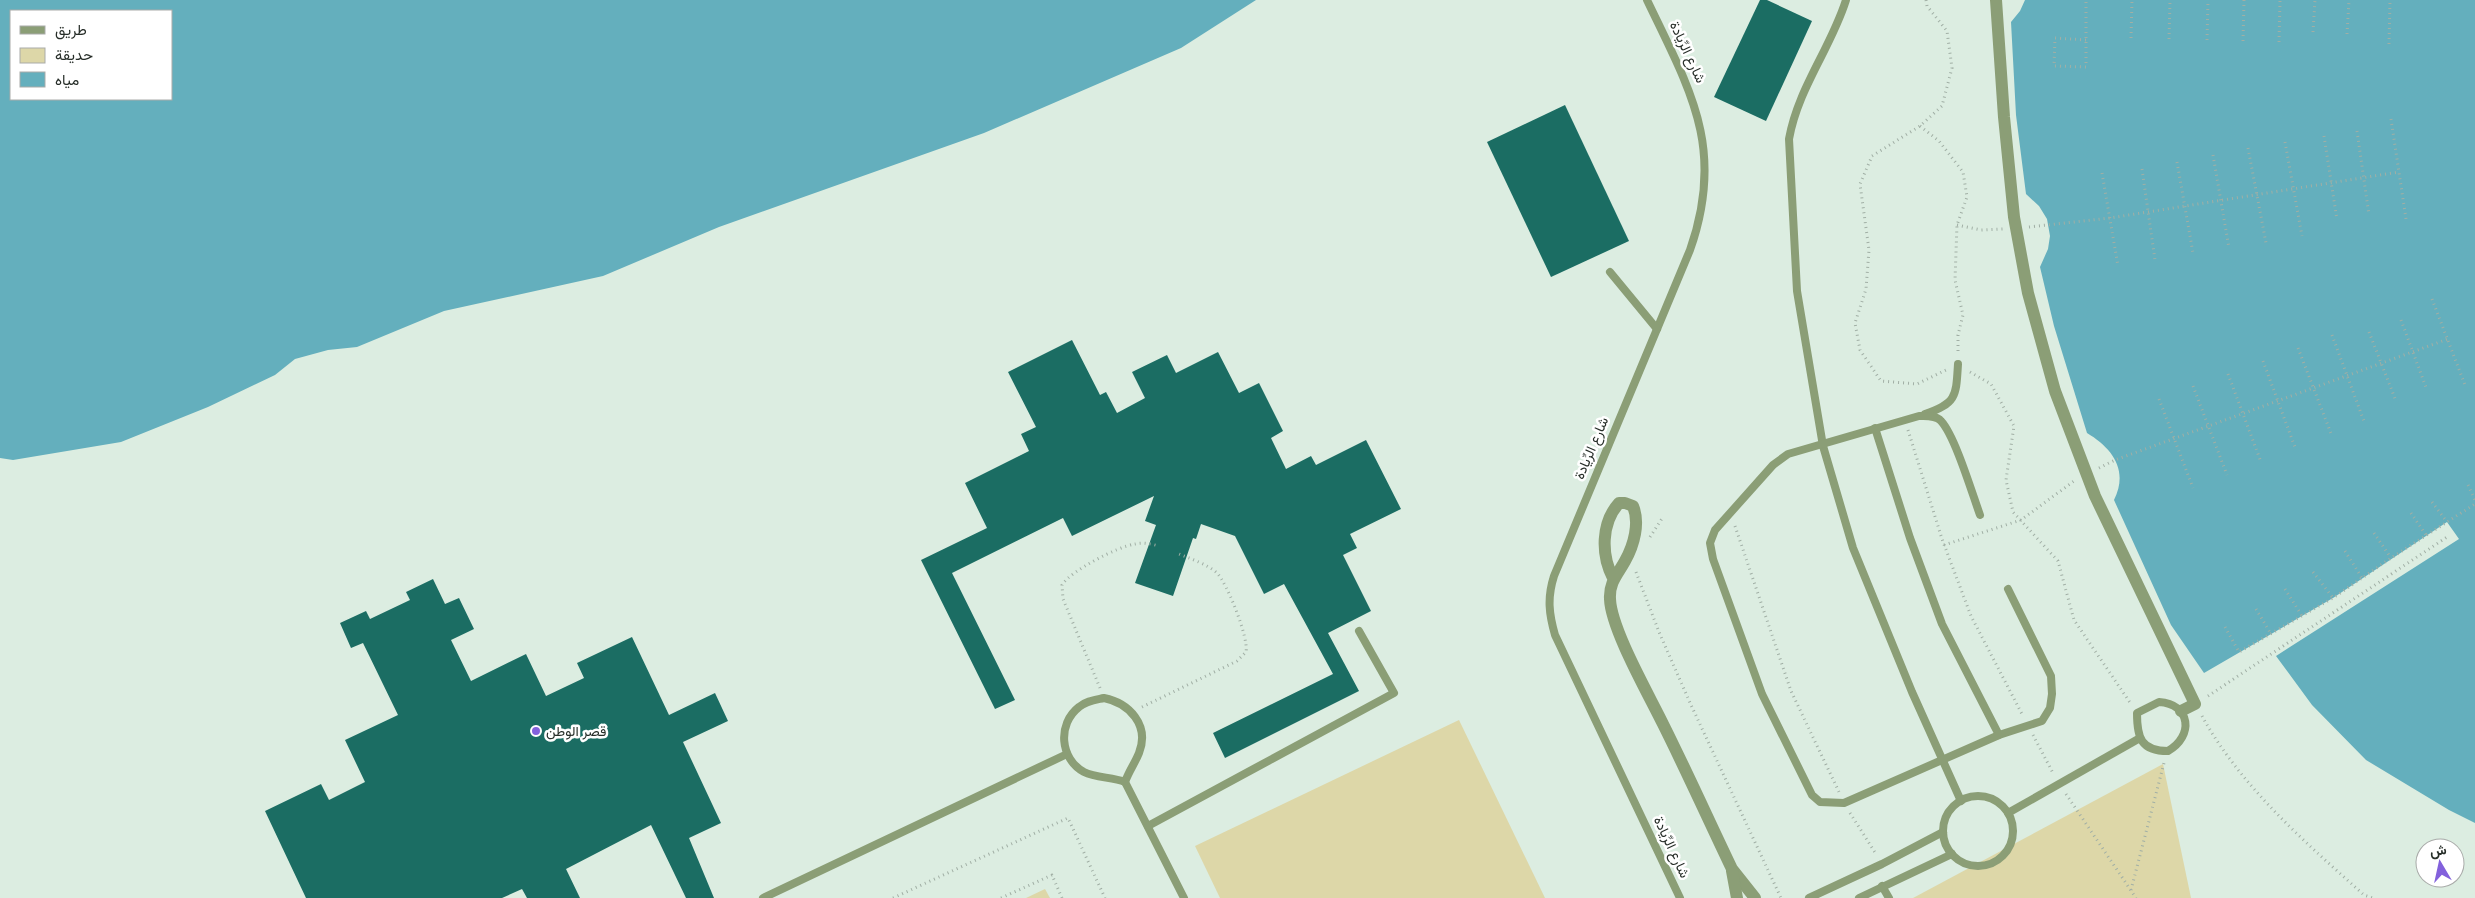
<svg xmlns="http://www.w3.org/2000/svg" width="2475" height="898" viewBox="0 0 2475 898" font-family="Arial,Vazirmatn,sans-serif">
<style>
.green{fill:#ddd7a8}
.water{fill:#64afbd;fill-rule:evenodd}
.building{fill:#1b6d63}
.lines{fill:none;stroke-linecap:round;stroke-linejoin:round}
.path{stroke:#a1afa5;stroke-width:3;stroke-dasharray:1 4;stroke-linecap:butt}
.lane{stroke:#8b9e76;stroke-width:8}
.street{stroke:#8b9e76;stroke-width:12}
.poi-dot{fill:#8361dc;stroke:#fff;stroke-width:2}
.labels{text-anchor:middle;dominant-baseline:central;stroke-width:5;stroke-linejoin:round;paint-order:stroke}
.street-label{font-size:14px;fill:#272e29;stroke:#fff}
.poi-label{font-size:14px;fill:#272e29;stroke:#fff;text-anchor:start}
</style>
<rect width="100%" height="100%" fill="#dcede1"/>
<g class="green">
<polygon points="1459,720 1545,898 1220,898 1195,846"/>
<polygon points="2163,764 2191,898 1913,898"/>
<polygon points="1045,889 1050,898 1026,898"/>
</g>
<g class="water">
<path d="M 0,0 L 1256,0 L 1181,48 L 984,133 L 719,227 L 603,276 L 444,311 L 357,347 L 328,350 L 295,359 L 275,375 L 208,407 L 121,442 L 13,460 L 0,458 ZM 11,11 L 171,11 L 171,99 L 11,99 Z"/>
<path d="M 2025,0 L 2475,0 L 2475,823 L 2449,810 L 2366,760 L 2312,705 L 2276,656 L 2459,539 L 2447,522 L 2333,598 L 2204,673 L 2171,625 L 2114,500 C 2129,470 2112,448 2087,433 L 2054,326 L 2040,267 L 2048,249 L 2050,236 L 2047,219 L 2039,206 L 2026,194 L 2016,115 L 2011,22 L 2020,11 Z"/>
</g>
<g class="building">
<polygon points="1760,0 1767,0 1812,21 1766,121 1714,97"/>
<polygon points="1565,105 1629,241 1551,277 1487,142"/>
<polygon points="1072,340 1100,395 1106,392 1117,413 1145,398 1132,372 1167,355 1176,373 1218,352 1239,393 1259,383 1283,431 1271,438 1286,469 1311,456 1316,465 1366,440 1401,509 1350,534 1357,548 1343,555 1371,611 1328,633 1359,691 1225,758 1213,733 1333,674 1284,584 1264,594 1235,536 1201,524 1196,539 1193,538 1173,596 1135,583 1156,525 1145,521 1154,496 1072,536 1063,518 952,573 1015,700 995,709 921,560 987,528 965,483 1029,451 1021,434 1036,427 1008,372"/>
<polygon points="433,579 445,604 459,598 474,629 451,640 471,681 526,654 546,696 584,678 577,663 632,637 669,715 715,693 728,721 683,742 721,823 689,838 714,898 686,898 651,825 566,869 580,898 527,898 522,889 502,898 306,898 265,811 321,784 329,800 365,782 345,740 398,715 363,643 351,648 340,623 366,611 370,619 410,600 406,592"/>
</g>
<g class="lines">
<g class="path">
<polyline points="1926,0 1927,6 1947,31 1952,68 1942,106 1920,126 1872,156 1860,184 1869,250 1866,289 1855,323 1860,350 1881,381 1917,384 1946,370"/>
<polyline points="2313,32 2315,0"/>
<polyline points="2347,34 2349,0"/>
<polyline points="2131,38 2132,0"/>
<polyline points="2169,39 2170,0"/>
<polyline points="2086,40 2055,38 2054,66 2086,67 2086,0"/>
<polyline points="2207,40 2208,0"/>
<polyline points="2243,41 2244,0"/>
<polyline points="2279,42 2280,0"/>
<polyline points="2389,44 2390,0"/>
<polyline points="2391,119 2406,219"/>
<polyline points="1920,126 1939,141 1963,172 1967,197 1957,225 1955,280 1963,315 1958,335 1958,354"/>
<polyline points="2357,131 2369,215"/>
<polyline points="2324,136 2337,220"/>
<polyline points="2285,142 2302,236"/>
<polyline points="2248,148 2266,243"/>
<polyline points="2213,155 2229,248"/>
<polyline points="2177,162 2193,253"/>
<polyline points="2142,169 2155,260"/>
<polyline points="2102,173 2118,266"/>
<polyline points="1957,225 1981,230 2003,229"/>
<polyline points="2029,227 2110,218 2399,172"/>
<polyline points="2432,299 2465,385"/>
<polyline points="2401,320 2427,390"/>
<polyline points="2369,332 2396,401"/>
<polyline points="2332,335 2365,424"/>
<polyline points="2298,348 2332,436"/>
<polyline points="2263,361 2296,450"/>
<polyline points="1970,372 1991,384 2014,426 2006,480 2013,512 2058,561 2074,620 2131,704"/>
<polyline points="2228,374 2261,462"/>
<polyline points="2193,386 2227,475"/>
<polyline points="2159,399 2193,488"/>
<polyline points="1908,430 1942,539 1971,616 2023,716"/>
<polyline points="2099,468 2115,460 2448,339"/>
<polyline points="2468,485 2475,500"/>
<polyline points="2432,502 2447,522"/>
<polyline points="2411,513 2426,535"/>
<polyline points="1735,526 1791,691 1839,792"/>
<polyline points="2374,533 2391,558"/>
<polyline points="1650,537 1663,517"/>
<polyline points="1944,545 2021,520 2074,481"/>
<polyline points="2345,551 2362,578"/>
<polyline points="1636,572 1659,632 1691,705 1781,898"/>
<polyline points="2313,572 2333,598"/>
<polyline points="2285,589 2302,616"/>
<polyline points="2256,609 2271,634"/>
<polyline points="2225,627 2239,652 2333,598 2391,558 2475,504"/>
<path d="M 1100,688 L 1063,599 L 1062,585 C 1070,571 1119,546 1135,544 C 1143,542 1151,544 1159,546"/>
<polyline points="2208,696 2447,537"/>
<path d="M 1142,707 L 1237,661 L 1246,652 C 1249,638 1227,583 1217,573 C 1207,564 1191,559 1179,554"/>
<path d="M 2202,716 C 2241,787 2305,842 2364,895 L 2373,898"/>
<polyline points="2033,735 2053,773"/>
<polyline points="2066,794 2136,898"/>
<polyline points="1850,813 1876,854"/>
<polyline points="2131,890 2164,763"/>
<polyline points="893,898 1068,818 1105,898"/>
<polyline points="1001,898 1052,875 1062,898"/>
</g>
<g class="lane">
<path d="M 1647,0 C 1690,90 1726,148 1690,250 L 1554,576 C 1547,598 1549,614 1555,635 L 1680,898"/>
<path d="M 1846,0 C 1831,48 1798,88 1789,139 L 1797,291 L 1823,446 L 1853,548 L 1912,692 L 1961,801"/>
<polyline points="1610,272 1657,329"/>
<path d="M 1925,414 C 1957,403 1956,396 1958,364"/>
<polyline points="1875,428 1910,538 1942,624 1999,735"/>
<path d="M 1980,515 C 1972,493 1955,436 1941,421 C 1936,415 1926,416 1919,416 L 1788,454 L 1773,465 L 1715,530 L 1710,543 L 1713,559 L 1762,694 L 1812,795 L 1820,802 L 1844,803 L 1999,735 L 2042,721 L 2050,708 L 2052,694 L 2051,676 L 2008,589"/>
<path d="M 1104,698 C 1129,703 1150,725 1139,753 C 1135,763 1129,771 1125,782 C 1112,777 1096,778 1084,772 C 1060,759 1057,724 1079,707 C 1086,701 1095,700 1104,698 Z"/>
<path d="M 2159,702 C 2191,704 2194,736 2168,751 C 2141,751 2137,738 2137,713 Z"/>
<polyline points="1125,782 1184,898"/>
<circle cx="1978" cy="831" r="35"/>
<polyline points="2008,813 2140,738"/>
<polyline points="1148,826 1394,693 1359,631"/>
<polyline points="1882,886 1889,898"/>
<polyline points="763,898 1067,754"/>
<polyline points="1809,898 1882,864 1943,832"/>
<polyline points="1859,898 1952,854"/>
</g>
<g class="street">
<polyline points="1996,0 2004,117 2014,217 2028,293 2055,391 2095,496 2195,704 2181,711"/>
<path d="M 1613,578 C 1601,555 1601,523 1619,503 L 1625,503 L 1633,506 C 1640,523 1634,545 1625,561 C 1618,574 1609,582 1610,599 C 1611,629 1649,695 1663,724 C 1687,772 1709,821 1732,869 L 1755,898"/>
<polyline points="1732,871 1737,898"/>
</g>
</g>
<circle class="poi-dot" cx="536" cy="731" r="5"/>
<g class="labels">
<g class="street-label">
<text transform="translate(1688 52) rotate(65)">شارع الرِّيادة</text>
<text transform="translate(1591 448) rotate(-67)">شارع الرِّيادة</text>
<text transform="translate(1672 847) rotate(65)">شارع الرِّيادة</text>
</g>
<g class="poi-label">
<text x="546" y="731">قصر الوطن</text>
</g>
</g>
<rect x="10" y="10" width="162" height="90" fill="#ffffff" stroke="#a9aba9"/>
<rect x="20" y="26" width="25" height="8" fill="#8b9e76" stroke="#a9aba9"/>
<text x="55" y="35" font-size="15" fill="#272e29">طريق</text>
<rect x="20" y="48" width="25" height="15" fill="#ddd7a8" stroke="#a9aba9"/>
<text x="55" y="60" font-size="15" fill="#272e29">حديقة</text>
<rect x="20" y="72" width="25" height="15" fill="#64afbd" stroke="#a9aba9"/>
<text x="55" y="85" font-size="15" fill="#272e29">مياه</text>
<g transform="translate(2440 863) rotate(351)"><circle r="24" fill="#ffffff" stroke="#a9aba9"/>
<path d="M0-4L9 19L0 12L-9 19Z" fill="#8361dc"/>
<text y="-8" font-size="14" font-weight="bold" text-anchor="middle" fill="#272e29">ش</text>
</g>
</svg>
